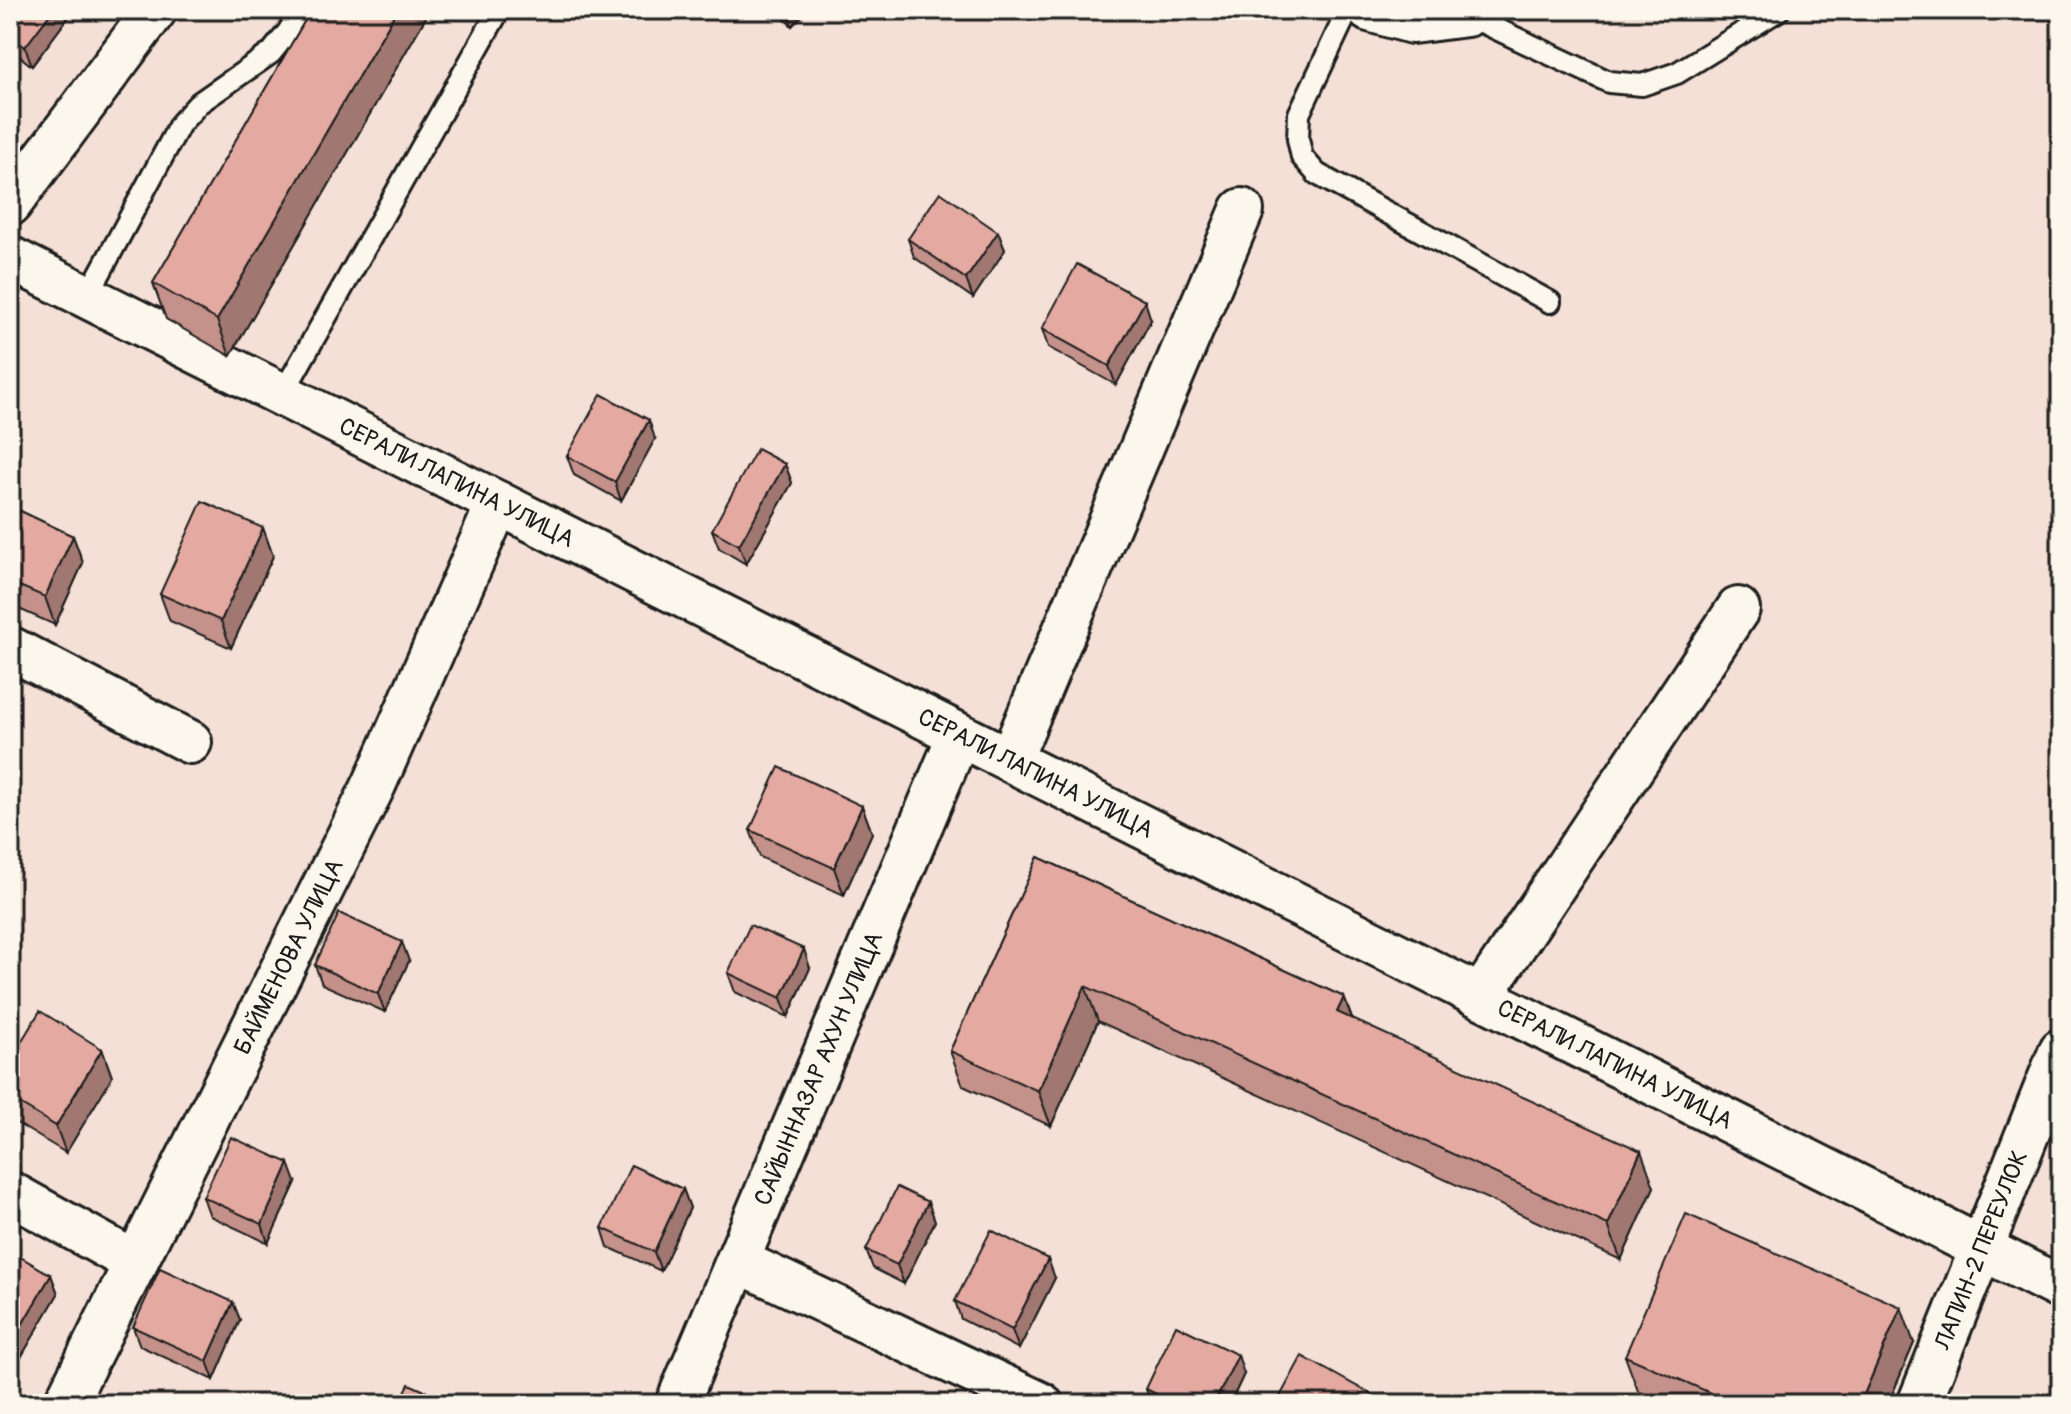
<svg xmlns="http://www.w3.org/2000/svg" width="2071" height="1414" viewBox="0 0 2071 1414" font-family="Pangolin,sans-serif">
<style>
.lines{fill:none;stroke-linecap:round;stroke-linejoin:round}
.lane-casing{stroke:#1c1c1c;stroke-width:26}
.street-casing{stroke:#1c1c1c;stroke-width:48}
.lane{stroke:#fbf7ec;stroke-width:20}
.street{stroke:#fbf7ec;stroke-width:42}
.wall{fill:#c4928b;stroke:#1c1c1c;stroke-width:2}
.shaded-wall{fill:#a07771;stroke:#1c1c1c;stroke-width:2}
.building{fill:#e4aaa2;stroke:#1c1c1c;stroke-width:2}
.labels{text-anchor:middle;dominant-baseline:central;stroke-width:8;stroke-linejoin:round;paint-order:stroke}
.street-label{font-size:24px;fill:#1c1c1c;stroke:#fbf7ec}
</style>
<rect width="100%" height="100%" fill="#f4e0d6"/>
<filter id="ink" filterUnits="userSpaceOnUse"><feTurbulence type="fractalNoise" baseFrequency=".0125" numOctaves="2"/><feDisplacementMap in="SourceGraphic" scale="16" xChannelSelector="R" yChannelSelector="G"/><feConvolveMatrix kernelMatrix="1 2 1 2 8 2 1 2 1" color-interpolation-filters="sRGB"/></filter>
<g filter="url(#ink)">
<g class="lines">
<defs>
<g id="lane">
<polyline points="1348,10 1299,114 1298,139 1302,157 1317,174 1550,302"/>
<polyline points="1467,15 1609,82 1642,85 1677,73 1779,10"/>
<polyline points="87,297 180,124 199,103 271,53 288,32 301,10"/>
<polyline points="282,395 499,10"/>
</g>
<g id="street">
<polyline points="1369,10 1412,22 1467,15 1472,10"/>
<polyline points="10,204 155,10"/>
<path id="s1" d="M 10,258 L 2061,1288"/>
<polyline points="10,648 190,742"/>
<polyline points="1010,760 1242,210"/>
<polyline points="1481,996 1738,609"/>
<polyline points="10,1193 136,1263"/>
<polyline points="738,1261 1041,1404"/>
<path id="s2" d="M 65,1404 L 374,785 L 498,503"/>
<path id="s3" d="M 677,1404 L 959,735"/>
<path id="s4" d="M 1919,1404 L 2061,1050"/>
</g>
</defs>
<use href="#lane" class="lane-casing"/>
<use href="#street" class="street-casing"/>
<use href="#lane" class="lane"/>
<use href="#street" class="street"/>
</g>
<g class="wall">
<polygon points="10,10 70,15 32,66 10,49"/>
<polygon points="311,10 430,10 230,356 166,319 153,283"/>
<polygon points="775,10 808,10 792,26"/>
<polygon points="998,232 1005,250 973,298 914,257 908,239"/>
<polygon points="1151,320 1116,385 1048,347 1042,329"/>
<polygon points="655,439 621,501 574,475 567,456"/>
<polygon points="785,464 792,483 746,564 719,548 712,530"/>
<polygon points="10,506 73,536 83,563 55,625 10,605"/>
<polygon points="263,528 273,556 231,648 170,621 160,594"/>
<polygon points="862,806 872,833 844,895 760,857 750,830"/>
<polygon points="1038,857 1344,997 1352,1019 1654,1187 1621,1260 1098,1021 1051,1126 963,1086 950,1051"/>
<polygon points="409,961 385,1012 322,984 315,965"/>
<polygon points="810,968 788,1017 735,992 728,973"/>
<polygon points="10,1040 15,1053 102,1049 112,1077 66,1153 10,1119"/>
<polygon points="2061,1177 2061,1222 2057,1220 2050,1201"/>
<polygon points="296,1182 268,1243 210,1216 203,1197"/>
<polygon points="683,1189 690,1208 661,1271 608,1247 602,1228"/>
<polygon points="928,1202 935,1221 904,1284 873,1268 866,1250"/>
<polygon points="10,1251 51,1275 58,1294 17,1364 10,1360"/>
<polygon points="1055,1278 1019,1349 961,1319 955,1301"/>
<polygon points="233,1302 240,1320 214,1380 140,1346 133,1327"/>
<polygon points="1914,1343 1888,1404 1667,1404 1638,1391 1625,1356"/>
<polygon points="1244,1374 1230,1404 1151,1404 1146,1389"/>
</g>
<g class="shaded-wall">
<polygon points="53,10 68,10 70,15 32,66 25,47"/>
<polygon points="397,10 430,10 230,356 217,320"/>
<polygon points="795,10 808,10 792,26 789,17"/>
<polygon points="998,232 1005,250 973,298 966,279"/>
<polygon points="1145,301 1151,320 1116,385 1109,366"/>
<polygon points="649,420 655,439 621,501 615,482"/>
<polygon points="785,464 792,483 746,564 739,545"/>
<polygon points="263,528 273,556 231,648 221,621"/>
<polygon points="73,536 83,563 55,625 45,597"/>
<polygon points="862,806 872,833 844,895 834,868"/>
<polygon points="402,942 409,961 385,1012 378,994"/>
<polygon points="804,949 810,968 788,1017 781,998"/>
<polygon points="1085,986 1098,1021 1051,1126 1038,1091"/>
<polygon points="1344,997 1357,1032 1337,1012"/>
<polygon points="10,1040 15,1053 10,1061"/>
<polygon points="102,1049 112,1077 66,1153 56,1126"/>
<polygon points="1641,1151 1654,1187 1621,1260 1608,1225"/>
<polygon points="289,1163 296,1182 268,1243 262,1224"/>
<polygon points="683,1189 690,1208 661,1271 654,1252"/>
<polygon points="928,1202 935,1221 904,1284 897,1265"/>
<polygon points="1048,1259 1055,1278 1019,1349 1012,1330"/>
<polygon points="51,1275 58,1294 17,1364 10,1345"/>
<polygon points="233,1302 240,1320 214,1380 207,1361"/>
<polygon points="1901,1307 1914,1343 1888,1404 1860,1404"/>
<polygon points="1238,1355 1244,1374 1230,1404 1214,1404"/>
</g>
<g class="building">
<polygon points="10,10 53,10 25,47 10,35"/>
<polygon points="311,10 397,10 217,320 153,283"/>
<polygon points="782,10 795,10 789,17"/>
<polygon points="940,192 998,232 966,279 908,239"/>
<polygon points="1077,264 1145,301 1109,366 1042,329"/>
<polygon points="601,394 649,420 615,482 567,456"/>
<polygon points="757,449 785,464 739,545 712,530"/>
<polygon points="202,501 263,528 221,621 160,594"/>
<polygon points="10,506 73,536 45,597 10,582"/>
<polygon points="779,767 862,806 834,868 750,830"/>
<polygon points="1038,857 1344,997 1337,1012 1641,1151 1608,1225 1085,986 1038,1091 950,1051"/>
<polygon points="339,913 402,942 378,994 315,965"/>
<polygon points="750,925 804,949 781,998 728,973"/>
<polygon points="40,1011 102,1049 56,1126 10,1098 10,1060"/>
<polygon points="231,1137 289,1163 262,1224 203,1197"/>
<polygon points="631,1165 683,1189 654,1252 602,1228"/>
<polygon points="2061,1177 2061,1206 2050,1201"/>
<polygon points="897,1187 928,1202 897,1265 866,1250"/>
<polygon points="1686,1214 1901,1307 1860,1404 1736,1404 1625,1356"/>
<polygon points="991,1230 1048,1259 1012,1330 955,1301"/>
<polygon points="10,1251 51,1275 10,1345"/>
<polygon points="160,1268 233,1302 207,1361 133,1327"/>
<polygon points="1176,1325 1238,1355 1214,1404 1177,1404 1146,1389"/>
<polygon points="1302,1356 1376,1397 1372,1404 1276,1404"/>
<polygon points="409,1384 454,1404 399,1404"/>
</g>
</g>
<g class="labels">
<g class="street-label">
<text stroke="none"><textPath href="#s1" startOffset="500">СЕРАЛИ ЛАПИНА УЛИЦА</textPath></text>
<text stroke="none"><textPath href="#s1" startOffset="1148">СЕРАЛИ ЛАПИНА УЛИЦА</textPath></text>
<text stroke="none"><textPath href="#s2" startOffset="500">БАЙМЕНОВА УЛИЦА</textPath></text>
<text stroke="none"><textPath href="#s1" startOffset="1796">СЕРАЛИ ЛАПИНА УЛИЦА</textPath></text>
<text stroke="none"><textPath href="#s3" startOffset="364">САЙЫННАЗАР АХУН УЛИЦА</textPath></text>
<text stroke="none"><textPath href="#s4" startOffset="166">ЛАПИН-2 ПЕРЕУЛОК</textPath></text>
</g>
</g>
<rect width="2071" height="1414" fill="none" stroke="#fbf7ec" stroke-width="40"/>
<rect x="20" y="20" width="2031" height="1374" fill="none" stroke="#1c1c1c" stroke-width="3" filter="url(#ink)"/>
</svg>
